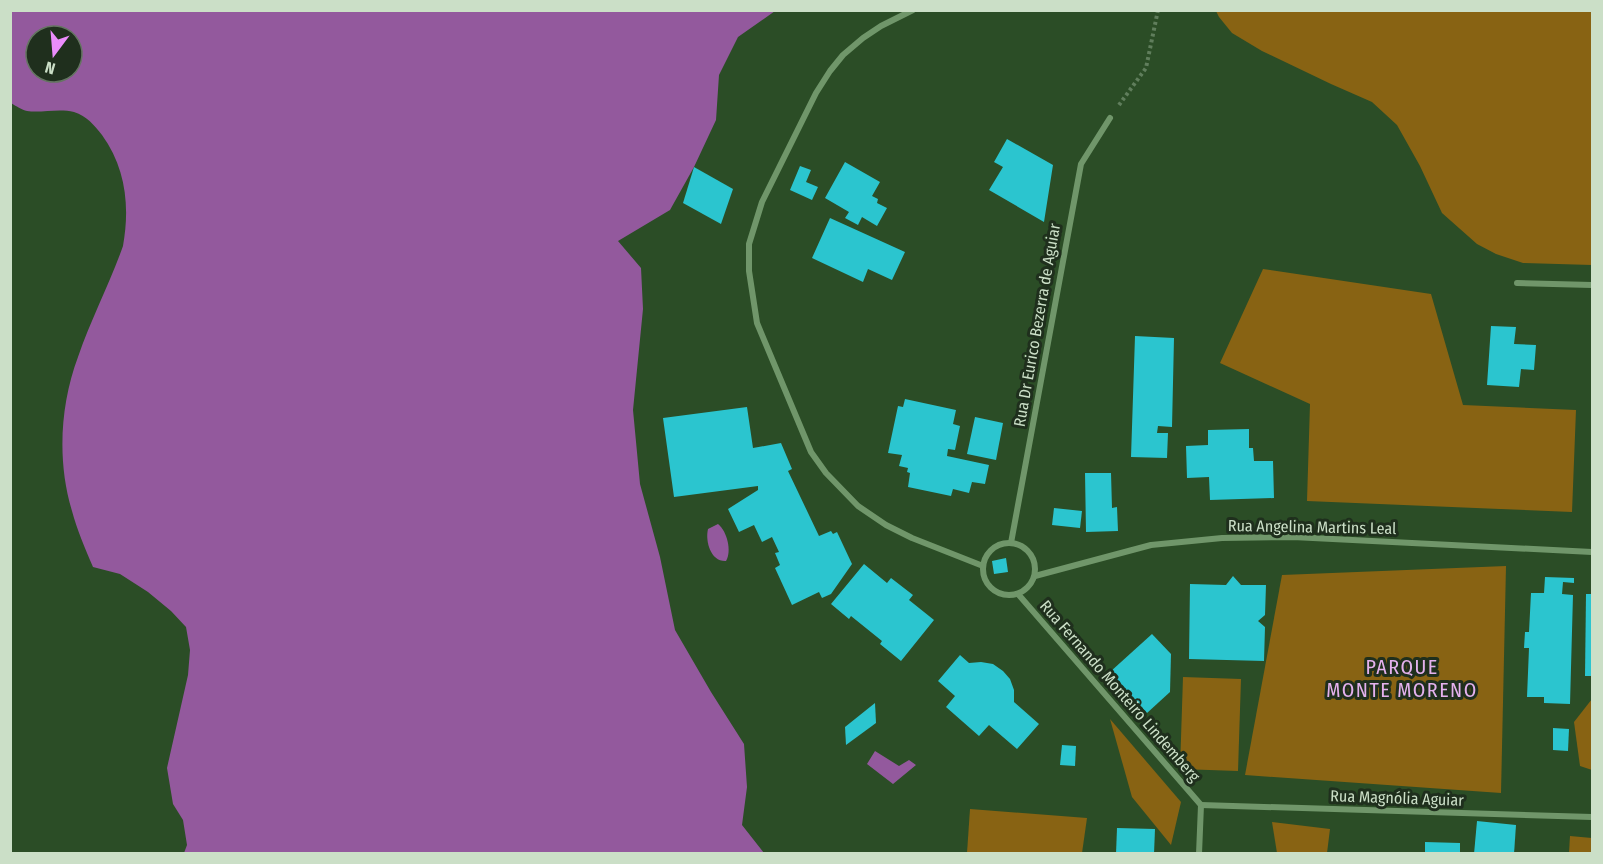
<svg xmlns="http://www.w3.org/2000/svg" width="1603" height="864" viewBox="0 0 1603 864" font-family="'Fira Sans Condensed',sans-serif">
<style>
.green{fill:#886313}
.water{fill:#93599d;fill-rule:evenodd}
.building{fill:#2bc5cf}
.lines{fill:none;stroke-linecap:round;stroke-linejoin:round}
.path{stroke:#607e5c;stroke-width:4;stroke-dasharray:3 3;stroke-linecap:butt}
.street{stroke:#70966a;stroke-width:6}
.labels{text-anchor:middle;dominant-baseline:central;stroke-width:6;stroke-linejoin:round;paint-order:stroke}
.street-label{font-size:16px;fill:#cbdfc7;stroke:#1f2f1d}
.quarter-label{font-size:20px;letter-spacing:1.5px;fill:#e4b1ed;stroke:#1f2f1d}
</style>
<rect width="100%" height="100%" fill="#2b4d26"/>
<g class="green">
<polygon points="1216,11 1592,11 1592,265 1523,263 1496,254 1477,244 1442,213 1420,166 1397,125 1372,102 1331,84 1262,51 1232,33 1219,17"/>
<polygon points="1263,269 1431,294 1463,405 1576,410 1572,512 1307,501 1310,404 1220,363"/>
<polygon points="1506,566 1501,793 1245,775 1282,575"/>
<polygon points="1183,677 1241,679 1238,771 1180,769"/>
<polygon points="1592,699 1592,770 1580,766 1574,722"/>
<polygon points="1110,719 1181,802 1171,845 1132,797"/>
<polygon points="970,809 1087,818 1082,853 967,853"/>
<polygon points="1272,822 1330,829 1327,853 1277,853"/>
<polygon points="1570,836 1592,838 1592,853 1569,853"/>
</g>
<g class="water">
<path d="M 10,11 L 775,11 L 738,37 L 719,75 L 716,120 L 694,167 L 670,210 L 618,241 L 641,268 L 643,309 L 633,410 L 640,484 L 660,557 L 675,630 L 711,692 L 744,744 L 747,787 L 742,825 L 764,853 L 184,853 L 187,845 L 183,820 L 173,804 L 167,768 L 188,675 L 190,650 L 186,627 L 171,611 L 148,592 L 120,574 L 93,567 C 85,548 77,530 72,511 C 57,462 60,405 78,357 C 91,319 110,283 123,246 C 130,207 126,168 102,135 C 94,125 87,116 74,112 C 59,108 42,113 27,111 C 22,110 16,106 11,103 ZM 36,36 L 72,36 L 72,72 L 36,72 Z"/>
<path d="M 718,524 C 727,531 732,551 726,561 C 711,562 705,542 708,529 Z"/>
<polygon points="875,751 899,766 909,760 916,765 893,784 867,764"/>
</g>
<g class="building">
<polygon points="1007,139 1053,165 1044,222 989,190 1003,167 994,162"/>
<polygon points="845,162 880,182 872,196 878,199 877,203 887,208 877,226 862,217 858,225 845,218 849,212 825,198"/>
<polygon points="800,166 811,170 806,182 818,187 812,200 790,190"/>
<polygon points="694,167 733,189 721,224 683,203"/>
<polygon points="830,218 905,252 892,280 868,269 863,282 812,258"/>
<polygon points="1491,326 1516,327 1514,344 1536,345 1534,370 1521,369 1519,387 1487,385"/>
<polygon points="1135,336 1174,338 1172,427 1158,426 1157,433 1168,433 1167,458 1131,457"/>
<polygon points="905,399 956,410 953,424 960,426 955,450 948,449 947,456 989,465 985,484 972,482 969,493 953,489 951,496 908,487 910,473 907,472 908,468 899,466 902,455 888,453 898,406 903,407"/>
<polygon points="747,407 753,448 781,443 792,469 788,471 819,536 831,531 833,534 837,532 852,564 831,594 822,598 819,592 792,605 775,568 780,565 775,553 779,552 772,537 762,542 754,525 739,532 728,509 758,490 758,486 674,497 663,418"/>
<polygon points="975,417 1003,423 996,460 967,454"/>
<polygon points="1249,429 1249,448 1253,448 1254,461 1273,461 1274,498 1210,500 1209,477 1187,478 1186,446 1208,445 1208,430"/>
<polygon points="1085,473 1111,473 1112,508 1117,507 1118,531 1086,532"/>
<polygon points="1054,508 1082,511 1080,528 1052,525"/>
<polygon points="1006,558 1008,572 994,574 992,561"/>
<polygon points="864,564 887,583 891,578 913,595 909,600 934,620 901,661 880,644 882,641 851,616 849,619 831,604"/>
<polygon points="1233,576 1241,585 1266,585 1265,615 1258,621 1265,627 1264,661 1189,659 1190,584 1226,585"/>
<polygon points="1545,577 1574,578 1574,583 1563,582 1562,594 1573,595 1570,704 1544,703 1544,697 1527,697 1529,648 1524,648 1525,632 1529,632 1531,593 1544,593"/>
<polygon points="1586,594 1592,594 1592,676 1585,676"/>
<polygon points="1152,634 1171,654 1170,692 1147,713 1110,672"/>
<polygon points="960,655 969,663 981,662 993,664 1003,671 1010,679 1014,690 1014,702 1039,724 1017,749 989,725 979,736 946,707 955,696 938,681"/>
<polygon points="875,703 876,723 846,745 845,727"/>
<polygon points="1553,728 1569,729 1568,751 1553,750"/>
<polygon points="1062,745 1076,746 1075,766 1060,765"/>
<polygon points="1477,821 1516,825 1514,854 1474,854"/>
<polygon points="1117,828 1155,829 1154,854 1116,854"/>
<polygon points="1425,842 1460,843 1460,854 1425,854"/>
</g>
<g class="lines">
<polyline class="path" points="1119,105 1146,68 1158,10"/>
<g class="street">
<polyline points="913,10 881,26 863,38 843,55 830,71 816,93 762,202 749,244 749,271 757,323 811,452 826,473 858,506 886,525 912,538 983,566"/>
<polyline points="1517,283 1592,285"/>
<circle cx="1009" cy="569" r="26"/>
<polyline points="1011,543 1081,164 1110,118"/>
<polyline points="1035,576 1151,545 1222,538 1293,537 1592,552"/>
<polyline points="1018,594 1201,805"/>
<polyline points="1201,805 1592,817"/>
<polyline points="1199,854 1201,805"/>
</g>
</g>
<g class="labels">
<g class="street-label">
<text transform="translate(1037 325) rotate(-80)">Rua Dr Eurico Bezerra de Aguiar</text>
<text transform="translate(1312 527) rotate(1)">Rua Angelina Martins Leal</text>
<text transform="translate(1120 691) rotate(49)">Rua Fernando Monteiro Lindemberg</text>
<text transform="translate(1397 798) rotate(2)">Rua Magnólia Aguiar</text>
</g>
<g class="quarter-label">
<text x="1402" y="667">PARQUE<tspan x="1402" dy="23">MONTE MORENO</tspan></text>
</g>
</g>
<rect width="1603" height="864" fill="none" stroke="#cbdfc7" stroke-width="24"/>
<g transform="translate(54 54) rotate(196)"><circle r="28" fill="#1f2f1d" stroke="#647561" stroke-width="1.5"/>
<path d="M0-4.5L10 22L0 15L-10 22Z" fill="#eb8dfc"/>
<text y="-9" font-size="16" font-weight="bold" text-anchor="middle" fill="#cbdfc7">N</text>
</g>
</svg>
